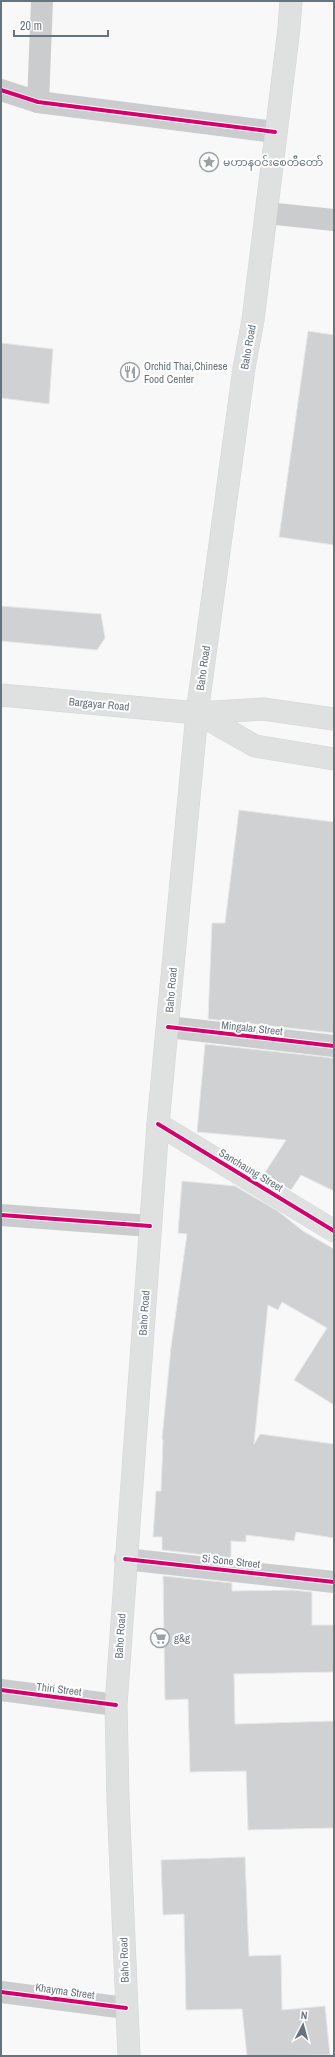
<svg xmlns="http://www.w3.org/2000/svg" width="335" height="2057" viewBox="0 0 335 2057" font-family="'Archivo Narrow','Noto Sans Myanmar',sans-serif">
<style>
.building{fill:#cfd1d2;stroke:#e8e8e8}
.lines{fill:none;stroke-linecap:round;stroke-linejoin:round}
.secondary-casing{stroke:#d5d6d7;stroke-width:23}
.primary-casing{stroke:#d4d5d6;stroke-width:23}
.street{stroke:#cbcccd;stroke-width:22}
.secondary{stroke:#dfe0e0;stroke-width:22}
.primary{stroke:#dfe0e0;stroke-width:22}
.cycleway-casing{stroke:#fff;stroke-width:6}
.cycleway{stroke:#d6006c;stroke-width:4}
.labels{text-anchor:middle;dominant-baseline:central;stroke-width:4;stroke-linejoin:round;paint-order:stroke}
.poi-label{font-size:11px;fill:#667480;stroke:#fff;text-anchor:start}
.street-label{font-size:11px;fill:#667480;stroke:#fff}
</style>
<rect width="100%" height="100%" fill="#f8f8f8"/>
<g class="building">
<polygon points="308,331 334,335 334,545 279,537"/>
<polygon points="1,343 53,349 49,404 1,398"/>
<polygon points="1,606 101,614 105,638 97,650 1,641"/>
<polygon points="239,810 334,822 334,1033 208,1019 212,923 225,923"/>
<polygon points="205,1044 334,1058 334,1191 301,1175 291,1190 264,1174 286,1140 197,1132"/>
<polygon points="182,1181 235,1186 278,1211 303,1231 334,1249 334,1405 294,1380 327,1328 282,1302 278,1310 268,1305 254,1444 260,1434 334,1444 334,1538 296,1532 294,1541 246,1535 246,1542 231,1541 231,1558 162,1550 162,1537 153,1537 156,1491 161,1491 163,1440 162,1439 171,1347 187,1234 178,1233"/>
<polygon points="163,1576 232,1583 232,1591 292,1590 312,1592 312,1625 334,1625 334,1672 234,1674 235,1724 334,1721 334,1828 248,1830 246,1771 190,1772 188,1699 165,1700"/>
<polygon points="245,1857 249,1956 281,1955 282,2010 325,2006 330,2055 247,2056 242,2009 186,2010 184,1914 163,1915 161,1860"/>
</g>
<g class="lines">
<defs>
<g id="secondary">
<polyline points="158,1124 334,1231"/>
<polyline points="129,2056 118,1799 116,1705 158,1124 197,713 244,368 253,320 289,28 291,1"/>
</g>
<g id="primary">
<polyline points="1,695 197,713 263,709 334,719"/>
<polyline points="197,713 255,746 334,759"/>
</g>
</defs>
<use href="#secondary" class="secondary-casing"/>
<use href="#primary" class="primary-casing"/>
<g class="street">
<polyline points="1,90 38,102 275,132"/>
<polyline points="38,102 42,1"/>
<polyline points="266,213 334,220"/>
<polyline points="168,1027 334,1046"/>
<polyline points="1,1215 150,1226"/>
<polyline points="125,1559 334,1582"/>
<polyline points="1,1690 116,1705"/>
<polyline points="1,1992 126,2008"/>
</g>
<use href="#secondary" class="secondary"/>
<use href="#primary" class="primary"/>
<defs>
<g id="cycleway">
<polyline points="1,90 38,102 275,132"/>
<polyline points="168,1027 334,1046"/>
<polyline points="158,1124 334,1231"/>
<polyline points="1,1215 150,1226"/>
<polyline points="125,1559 334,1582"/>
<polyline points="1,1690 116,1705"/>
<polyline points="1,1992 126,2008"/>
</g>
</defs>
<use href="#cycleway" class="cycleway-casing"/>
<use href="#cycleway" class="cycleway"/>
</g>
<defs>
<symbol id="sight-ring" viewBox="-11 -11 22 22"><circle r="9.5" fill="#fff" stroke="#99a2aa" stroke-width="1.5"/><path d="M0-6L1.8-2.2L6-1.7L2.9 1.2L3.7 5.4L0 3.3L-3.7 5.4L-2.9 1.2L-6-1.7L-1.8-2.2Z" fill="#99a2aa"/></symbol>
<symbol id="restaurant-ring" viewBox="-11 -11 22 22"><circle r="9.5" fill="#fff" stroke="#99a2aa" stroke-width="1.5"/><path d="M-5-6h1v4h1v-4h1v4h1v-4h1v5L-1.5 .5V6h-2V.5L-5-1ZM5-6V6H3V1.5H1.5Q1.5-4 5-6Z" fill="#99a2aa"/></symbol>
<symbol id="supermarket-ring" viewBox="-11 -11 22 22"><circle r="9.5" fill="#fff" stroke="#99a2aa" stroke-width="1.5"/><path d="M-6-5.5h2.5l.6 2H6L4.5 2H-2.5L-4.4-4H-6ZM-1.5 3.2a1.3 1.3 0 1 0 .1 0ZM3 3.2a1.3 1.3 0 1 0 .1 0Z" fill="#99a2aa"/></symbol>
</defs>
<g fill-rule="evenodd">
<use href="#sight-ring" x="198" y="151" width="22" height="22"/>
<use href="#restaurant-ring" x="119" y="361" width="22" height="22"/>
<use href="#supermarket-ring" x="149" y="1627" width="22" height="22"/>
</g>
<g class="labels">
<g class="poi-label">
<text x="223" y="162">မဟာနဝင်းစေတီတော်</text>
<text x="144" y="366">Orchid Thai,Chinese<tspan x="144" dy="13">Food Center</tspan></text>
<text x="174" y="1638">g&amp;g</text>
</g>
<g class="street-label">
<text transform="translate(248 347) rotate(-80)">Baho Road</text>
<text transform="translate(203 668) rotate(-82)">Baho Road</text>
<text transform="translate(99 704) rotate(5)">Bargayar Road</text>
<text transform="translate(171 990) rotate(-85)">Baho Road</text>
<text transform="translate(252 1028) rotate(6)">Mingalar Street</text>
<text transform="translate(251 1170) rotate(31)">Sanchaung Street</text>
<text transform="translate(144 1313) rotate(-86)">Baho Road</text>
<text transform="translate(231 1561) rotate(6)">Si Sone Street</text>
<text transform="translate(120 1636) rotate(-86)">Baho Road</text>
<text transform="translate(59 1689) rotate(7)">Thiri Street</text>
<text transform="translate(124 1960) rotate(-92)">Baho Road</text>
<text transform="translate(65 1991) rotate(8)">Khayma Street</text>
</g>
</g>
<rect width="335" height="2057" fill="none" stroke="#667480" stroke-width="4"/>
<g transform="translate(303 2025) rotate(6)" stroke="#ffffff" stroke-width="3" paint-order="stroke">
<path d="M0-3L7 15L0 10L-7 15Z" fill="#667480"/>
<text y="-6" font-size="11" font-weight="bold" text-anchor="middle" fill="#667480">N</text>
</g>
<path d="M14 30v6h94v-6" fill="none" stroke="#667480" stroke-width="2"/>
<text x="20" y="30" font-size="12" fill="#667480" stroke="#ffffff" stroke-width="3" paint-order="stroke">20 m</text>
</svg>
